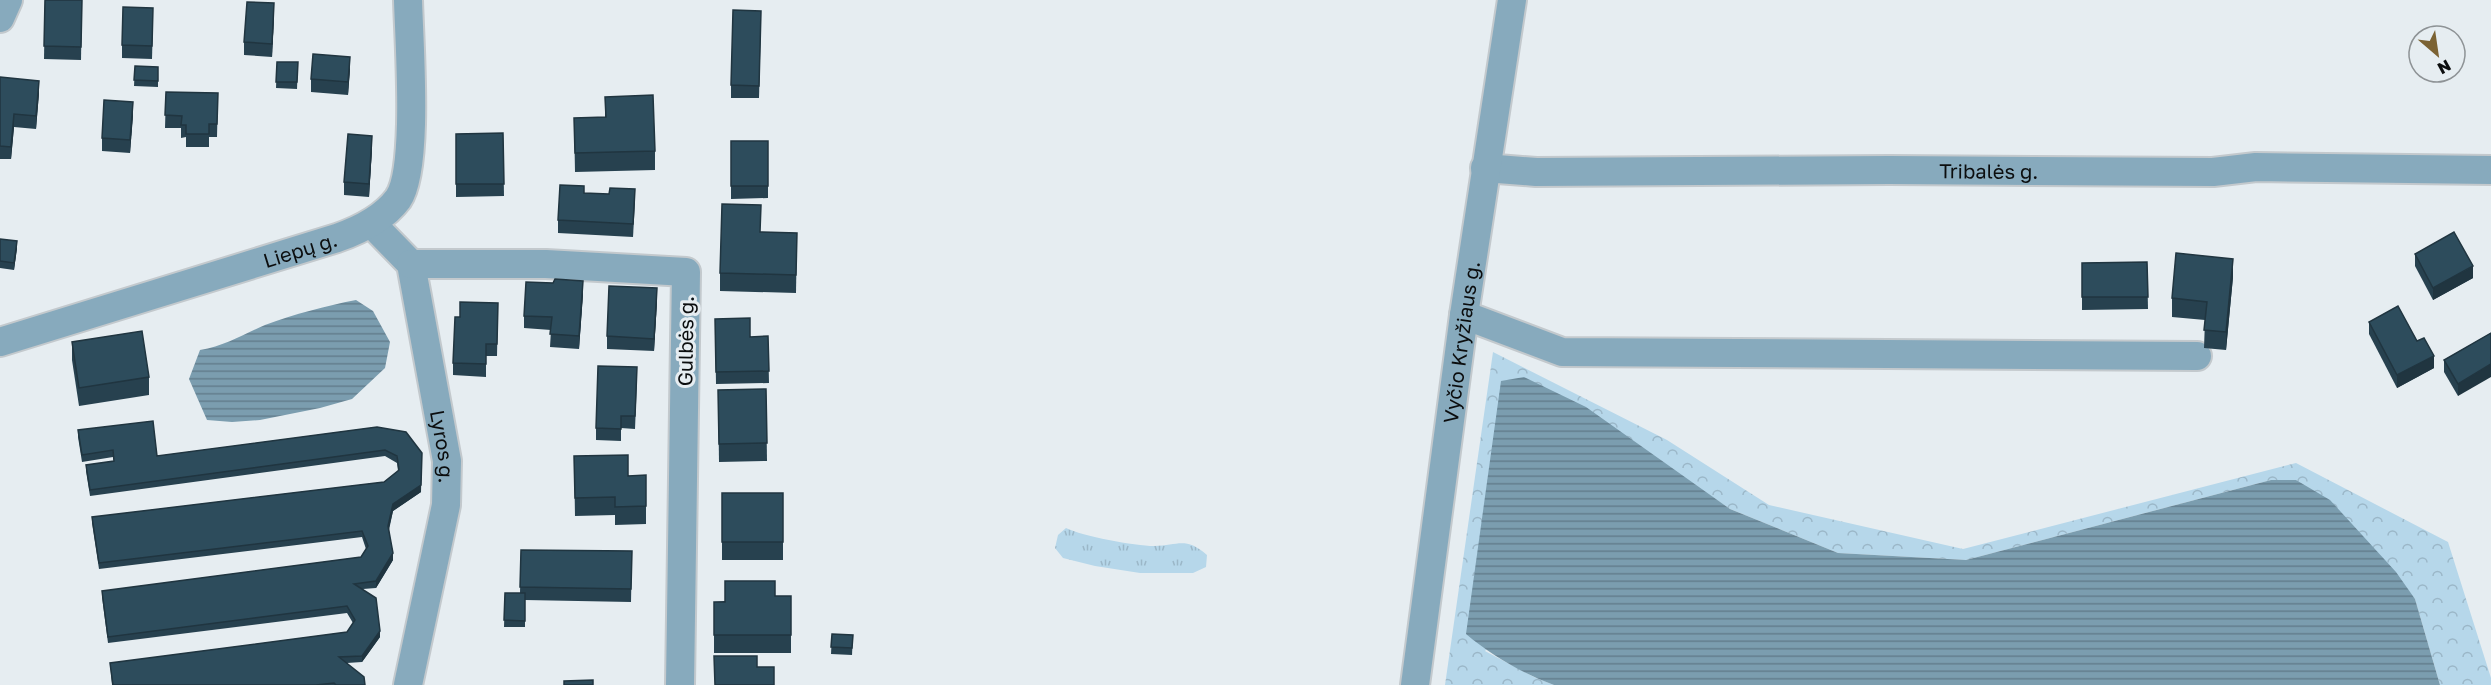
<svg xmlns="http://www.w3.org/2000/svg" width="2491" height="685" viewBox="0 0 2491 685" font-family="'Golos Text',sans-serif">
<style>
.grass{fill:url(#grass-tufts)}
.forest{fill:url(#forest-crowns)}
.water{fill:url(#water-rules)}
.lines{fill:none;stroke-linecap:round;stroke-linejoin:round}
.minor-casing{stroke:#c3c9cd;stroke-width:32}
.minor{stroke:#87aabd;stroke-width:28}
.wall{fill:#27414f}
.shaded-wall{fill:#203540}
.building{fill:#2d4c5c;stroke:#203540;stroke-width:1.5}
.labels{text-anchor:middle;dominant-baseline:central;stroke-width:6;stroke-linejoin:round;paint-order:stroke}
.street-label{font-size:20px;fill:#0b0d0e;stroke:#e6edf1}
</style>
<defs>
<pattern id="grass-tufts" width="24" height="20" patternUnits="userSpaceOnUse" patternTransform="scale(1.5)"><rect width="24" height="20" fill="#b6d7ea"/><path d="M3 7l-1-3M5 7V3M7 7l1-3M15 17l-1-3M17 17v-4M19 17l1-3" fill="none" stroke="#9bb7c8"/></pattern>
<pattern id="forest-crowns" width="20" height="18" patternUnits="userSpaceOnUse" patternTransform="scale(1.5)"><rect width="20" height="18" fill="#b6d7ea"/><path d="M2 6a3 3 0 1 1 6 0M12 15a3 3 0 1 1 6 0" fill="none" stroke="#9bb7c8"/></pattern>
<pattern id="water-rules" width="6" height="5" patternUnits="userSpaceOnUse" patternTransform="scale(1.5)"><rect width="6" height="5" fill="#7b9daf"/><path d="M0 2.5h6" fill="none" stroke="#637e8d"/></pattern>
</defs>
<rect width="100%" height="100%" fill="#e6edf1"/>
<path class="grass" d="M 1066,528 C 1082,536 1135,546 1154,546 C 1178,546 1185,536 1207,555 L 1206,567 L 1193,573 L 1140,573 L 1095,566 L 1063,558 L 1055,548 L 1058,535 Z"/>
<polygon class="forest" points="1493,352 1667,440 1769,505 1963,549 2296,463 2448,542 2491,678 2491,685 2440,685 2415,599 2296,480 2271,480 1966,560 1838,553 1730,509 1658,460 1485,651 1534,677 1554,685 1445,685"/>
<g class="water">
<path d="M 356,300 L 373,311 L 390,342 L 385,368 L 352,399 L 320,408 L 260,420 L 232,422 L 207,420 L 189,379 L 200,350 C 225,346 242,335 265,325 C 295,314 325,306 356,300 Z"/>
<path d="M 1524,377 L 1586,407 L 1730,509 L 1838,553 L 1966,560 L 2271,480 L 2296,480 L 2330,500 L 2396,572 L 2415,599 L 2440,685 L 1554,685 C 1522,673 1492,656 1466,634 L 1501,381 Z"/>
</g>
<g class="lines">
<defs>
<g id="minor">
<polyline points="0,18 8,0"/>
<path id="s1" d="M 1485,168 L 1536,172 L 1889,170 L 2213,172 L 2256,167 L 2491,170"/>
<path id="s2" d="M 371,223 L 411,264 L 447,461 L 446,505 L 408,685"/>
<polyline points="411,264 546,264 686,272 680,685"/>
<polyline points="1464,315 1562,352 2197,356"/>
<path id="s3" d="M 0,342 L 337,238 C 360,230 383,219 398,199 C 419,169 409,42 408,0"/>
<path id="s4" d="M 1415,685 L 1464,315 L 1512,0"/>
</g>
</defs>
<use href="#minor" class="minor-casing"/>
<use href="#minor" class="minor"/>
</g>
<g class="wall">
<polygon points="45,0 82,0 81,60 44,59"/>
<polygon points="274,16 272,57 244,55 244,42"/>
<polygon points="153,21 152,59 122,58 122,45"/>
<polygon points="761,23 759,98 731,98 731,85"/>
<polygon points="277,62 298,62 297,89 276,88"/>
<polygon points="135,66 158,67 158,87 134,86"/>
<polygon points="350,69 348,95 311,92 311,79"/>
<polygon points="0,77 39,93 36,129 14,127 11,159 0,159"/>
<polygon points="166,92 218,93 217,137 209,137 209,147 186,147 186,137 181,138 181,128 165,128"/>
<polygon points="605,97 655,151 655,170 575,172 574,118 605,117"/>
<polygon points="133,115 130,153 102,151 102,138"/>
<polygon points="503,133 504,196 456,197 456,134"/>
<polygon points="731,141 768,141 768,198 731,199"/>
<polygon points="372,149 369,197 344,195 344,182"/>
<polygon points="584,193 635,202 633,237 558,233 558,220"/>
<polygon points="761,232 797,233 796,293 720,291 720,273"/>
<polygon points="0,239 17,248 14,270 0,268"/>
<polygon points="2415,254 2473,278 2433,300 2415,266"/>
<polygon points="2147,262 2148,309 2082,310 2082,263"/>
<polygon points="2233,277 2226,350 2204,348 2205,320 2172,317 2172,298"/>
<polygon points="553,283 583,294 579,349 550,347 551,330 524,328 524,316"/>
<polygon points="657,301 654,351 607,349 607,336"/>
<polygon points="498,303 497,356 486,356 486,377 453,375 453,363 460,317"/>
<polygon points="715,319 750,337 768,336 769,383 716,384"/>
<polygon points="2369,322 2417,341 2434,368 2397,388 2369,334"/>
<polygon points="2491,333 2458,396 2444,372 2444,360"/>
<polygon points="72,342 149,377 149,395 79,406 72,360"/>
<polygon points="637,380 635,429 621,428 621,441 596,440 596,428"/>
<polygon points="766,389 767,461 719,462 718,390"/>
<polygon points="377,427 421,492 393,511 389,530 393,560 376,588 363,589 380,637 362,662 347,663 365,685 112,685 110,663 347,632 353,623 347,613 108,643 102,597 102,591 361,557 366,549 362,537 99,569 92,523 92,517 384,482 398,471 397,463 385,456 90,496 86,471 86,465 114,461 113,457 82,462 78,437 78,430 157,456"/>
<polygon points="574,456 628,476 646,475 646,524 615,525 615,515 575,516"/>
<rect x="722" y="493" width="61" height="67"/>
<polygon points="521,550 632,551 631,602 525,600 525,627 504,627 505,593 520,593"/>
<polygon points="775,596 791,596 791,653 714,653 714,602"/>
<polygon points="832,634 853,635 852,655 831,654"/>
</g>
<g class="shaded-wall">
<polygon points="274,3 274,16 272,57 272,44"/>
<polygon points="350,57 350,69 348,95 348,82"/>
<polygon points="39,81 39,93 36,129 36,116"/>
<polygon points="133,102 133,115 130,153 130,140"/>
<polygon points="14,114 14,127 11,159 11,147"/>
<polygon points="372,136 372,149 369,197 369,184"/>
<polygon points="17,241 17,248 14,270 14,263"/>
<polygon points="2233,259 2233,277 2226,350 2226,332"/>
<polygon points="2473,266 2473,278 2433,300 2433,288"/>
<polygon points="583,281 583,294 579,349 579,336"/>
<polygon points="657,288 657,301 654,351 654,339"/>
<polygon points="2434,356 2434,368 2397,388 2397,375"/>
<polygon points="2491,364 2491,377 2458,396 2458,384"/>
<polygon points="422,453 421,492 393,511 388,532 388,526 393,504"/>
<polygon points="393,553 393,560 376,588 376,581"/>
<polygon points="380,631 380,637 362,662 362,656"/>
</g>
<g class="building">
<polygon points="45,0 82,0 81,47 44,46"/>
<polygon points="247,2 274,3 272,44 244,42"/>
<polygon points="123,7 153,8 152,46 122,45"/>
<polygon points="733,10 761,11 759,86 731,85"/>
<polygon points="313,54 350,57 348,82 311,79"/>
<polygon points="277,62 298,62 297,82 276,82"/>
<polygon points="135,66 158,67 158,81 134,80"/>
<polygon points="0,77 39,81 36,116 14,114 11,147 0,146"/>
<polygon points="166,92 218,93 217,124 209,124 209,134 186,134 186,125 181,125 182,116 165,115"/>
<polygon points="653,95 655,151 575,153 574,118 606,117 605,97"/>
<polygon points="104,100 133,102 130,140 102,138"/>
<polygon points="503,133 504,184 456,184 456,134"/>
<polygon points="348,134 372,136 369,184 344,182"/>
<rect x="731" y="141" width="37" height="45"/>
<polygon points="560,185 584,186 584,193 609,194 610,188 635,189 633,224 558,220"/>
<polygon points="722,204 761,205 760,232 797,233 796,275 720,273"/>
<polygon points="2454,232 2473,266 2433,288 2415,254"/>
<polygon points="0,239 17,241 14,263 0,261"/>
<polygon points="2176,253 2233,259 2226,332 2204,330 2207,302 2172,298"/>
<polygon points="2147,262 2148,297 2082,297 2082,263"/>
<polygon points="555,279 583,281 579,336 550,334 552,317 524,316 526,282 553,283"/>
<polygon points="609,286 657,288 654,339 607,336"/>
<polygon points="460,302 498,303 497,344 486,344 486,364 453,363 455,317 460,317"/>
<polygon points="2398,306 2417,341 2424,338 2434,356 2397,375 2369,322"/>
<polygon points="750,318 750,337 768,336 769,371 716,372 715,319"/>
<polygon points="142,331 149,377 79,388 72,342"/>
<polygon points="2491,333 2491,364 2458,384 2444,360"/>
<polygon points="598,366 637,367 635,416 621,416 621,429 596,428"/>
<polygon points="766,389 767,443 719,444 718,390"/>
<polygon points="153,421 157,456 377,427 406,432 422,453 421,485 393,504 388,526 393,553 376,581 354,584 376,598 380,631 362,656 339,657 364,677 365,685 336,685 334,683 316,685 113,685 110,663 347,632 355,620 347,606 108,637 102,591 361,557 368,546 362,531 99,563 92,517 384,482 399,470 397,456 385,450 90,490 86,465 114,461 113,450 82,455 78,430"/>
<polygon points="628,455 628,476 646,475 646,506 615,507 615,497 575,498 574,456"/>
<rect x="722" y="493" width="61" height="49"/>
<polygon points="521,550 632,551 631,589 520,587"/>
<polygon points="725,581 775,581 775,596 791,596 791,635 714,635 714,602 725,602"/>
<polygon points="505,593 525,593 525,621 504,620"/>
<polygon points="832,634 853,635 852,648 831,647"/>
<polygon points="714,656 757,656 757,667 774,667 774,685 715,685"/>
<polygon points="593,680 593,685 564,685 564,681"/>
</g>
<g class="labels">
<g class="street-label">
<text stroke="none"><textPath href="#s1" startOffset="504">Tribalės g.</textPath></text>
<text stroke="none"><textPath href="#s3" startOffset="314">Liepų g.</textPath></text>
<text transform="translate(685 341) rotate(-89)">Gulbės g.</text>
<text stroke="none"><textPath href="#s4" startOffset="346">Vyčio Kryžiaus g.</textPath></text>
<text stroke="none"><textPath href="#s2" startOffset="243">Lyros g.</textPath></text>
</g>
</g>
<g transform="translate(2437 54) rotate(151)"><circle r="28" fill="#e6edf1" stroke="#8e9396" stroke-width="1.5"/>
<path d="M0-4.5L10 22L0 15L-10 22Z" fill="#7b6233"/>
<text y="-9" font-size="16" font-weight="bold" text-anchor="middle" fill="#0b0d0e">N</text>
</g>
</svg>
